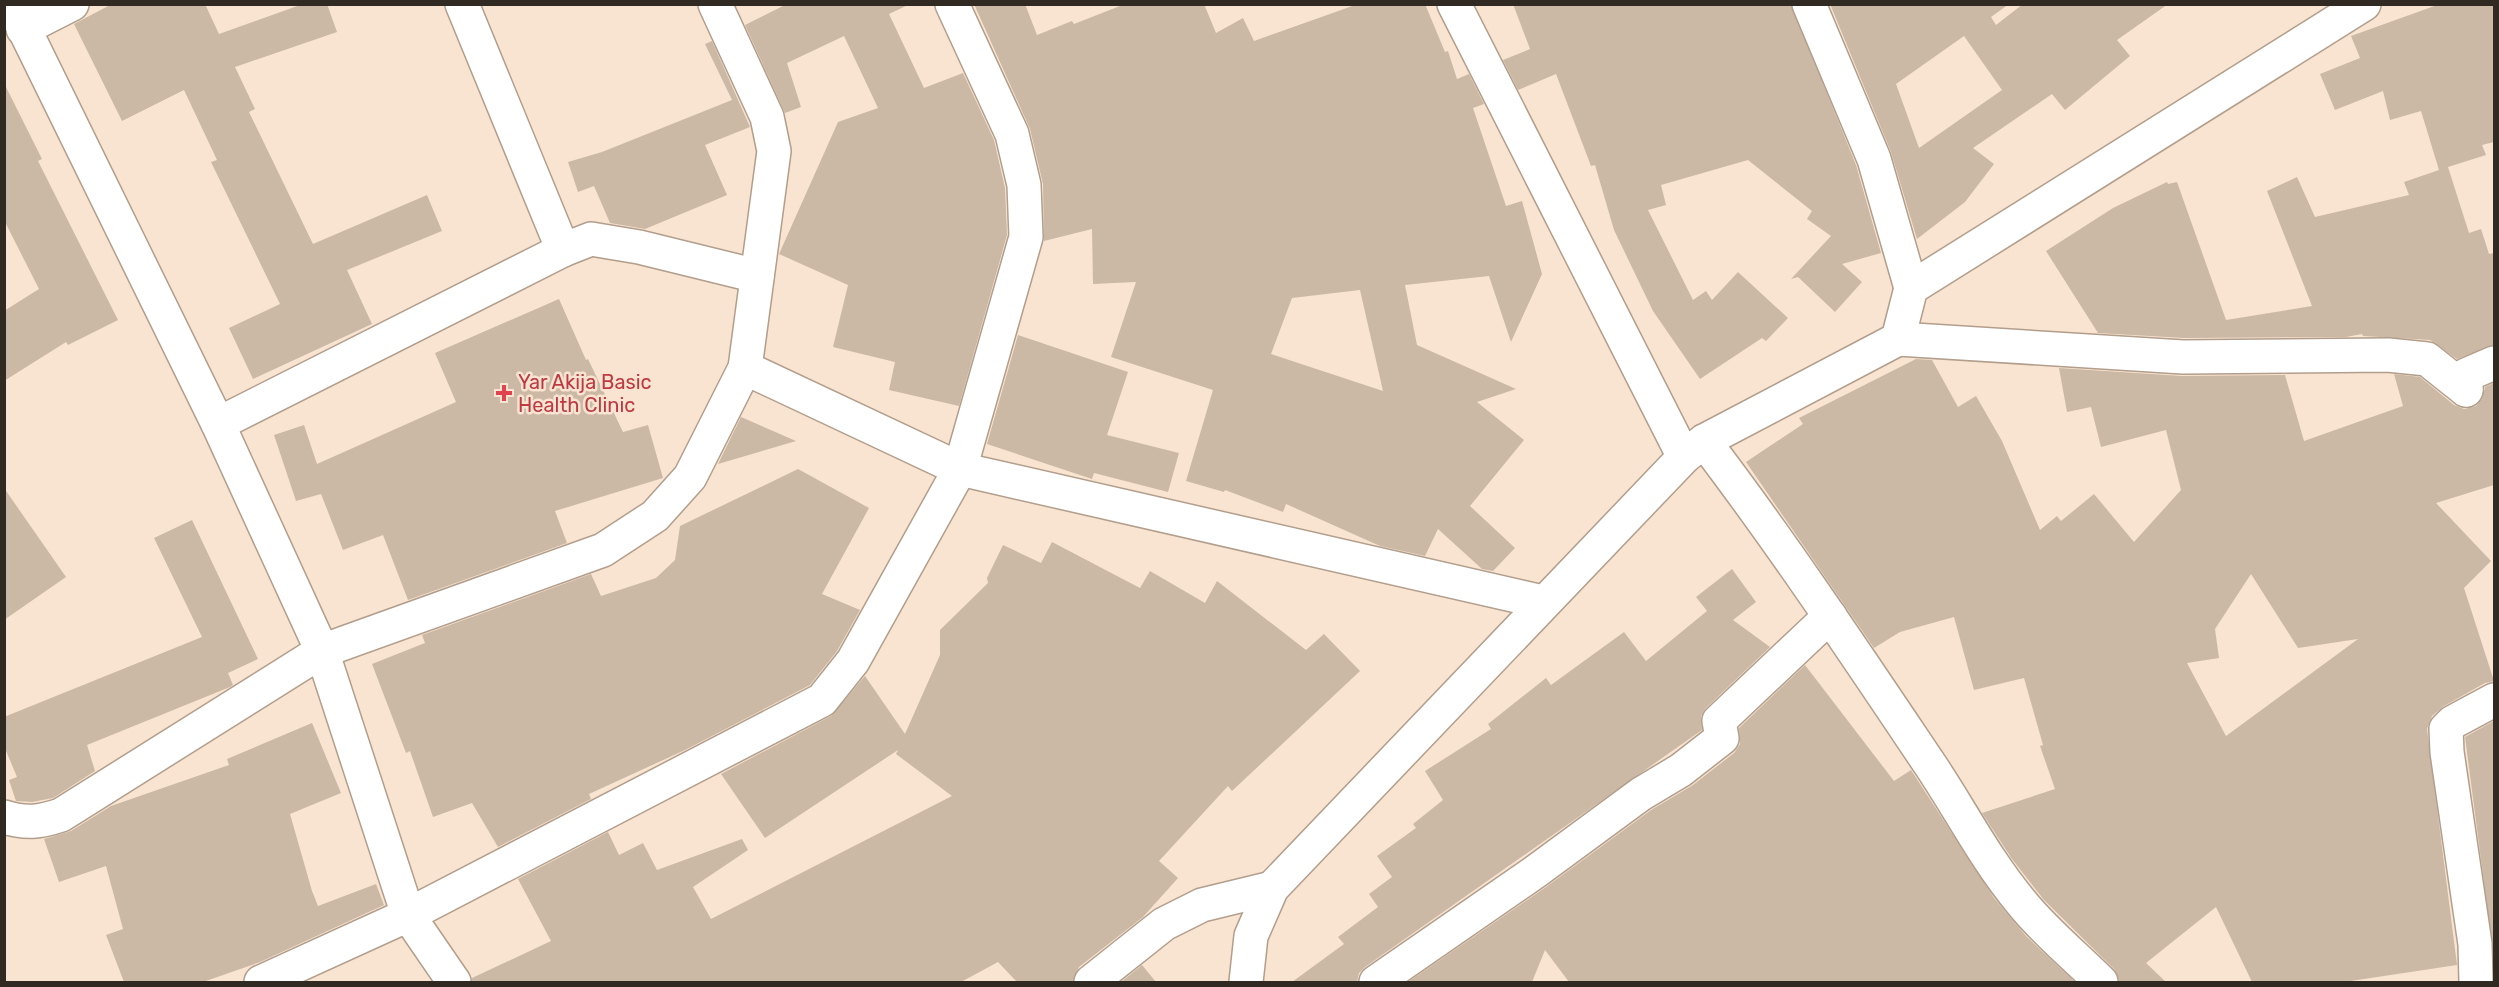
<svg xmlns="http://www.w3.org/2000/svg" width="2499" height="987" viewBox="0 0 2499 987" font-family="Rubik,sans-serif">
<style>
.building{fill:#cbb8a5;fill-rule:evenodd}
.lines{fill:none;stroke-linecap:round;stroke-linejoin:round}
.street-casing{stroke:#b29e8c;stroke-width:36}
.street{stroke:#fff;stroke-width:33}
.health-dot{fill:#e0444e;stroke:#f9e4d1;stroke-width:2}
.labels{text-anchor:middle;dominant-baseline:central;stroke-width:5;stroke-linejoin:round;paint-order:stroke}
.health-label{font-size:20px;fill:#be3a42;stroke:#f9e4d1;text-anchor:start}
</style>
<rect width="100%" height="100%" fill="#f9e4d1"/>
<g class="building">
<polygon points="112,4 205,4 219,34 303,4 327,4 337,32 235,67 255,109 249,112 313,244 427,195 442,231 347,270 372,324 253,379 229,328 280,304 211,162 217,160 184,90 122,121 74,24"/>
<polygon points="787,4 910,4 889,14 924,88 963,73 994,140 1005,188 1007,235 959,406 889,390 895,362 833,347 848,285 779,254 838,122 878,108 844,36 787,63 801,107 785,113 745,25"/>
<path d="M 974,4 L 1025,4 L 1037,35 L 1072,21 L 1074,24 L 1125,4 L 1204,4 L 1216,33 L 1243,18 L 1254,41 L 1358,4 L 1425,4 L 1445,52 L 1448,51 L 1457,79 L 1469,74 L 1484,104 L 1473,108 L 1506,206 L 1522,201 L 1542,274 L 1511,342 L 1489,276 L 1405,285 L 1417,345 L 1516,389 L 1477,402 L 1524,440 L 1470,506 L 1515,548 L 1493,571 L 1482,569 L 1438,529 L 1425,556 L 1380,546 L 1286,504 L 1283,512 L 1225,490 L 1224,492 L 1186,481 L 1213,390 L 1111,357 L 1136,282 L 1093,284 L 1092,229 L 1044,241 L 1043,184 L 1030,129 ZM 1360,290 L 1383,391 L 1271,354 L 1292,298 Z"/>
<polygon points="1513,4 1791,4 1856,165 1881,253 1842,264 1862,282 1835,312 1798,277 1791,279 1831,236 1807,219 1812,211 1748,160 1661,185 1666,205 1648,210 1693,300 1706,291 1712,300 1738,272 1788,318 1766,341 1762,338 1700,379 1653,311 1614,230 1595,165 1591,166 1556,74 1518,90 1503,60 1530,49"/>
<path d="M 1830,4 L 2009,4 L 1991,17 L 1996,25 L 2023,4 L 2168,4 L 2117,40 L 2130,56 L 2065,110 L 2052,94 L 1973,148 L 1994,164 L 1965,202 L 1917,239 L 1891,152 ZM 1964,36 L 2002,90 L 1919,148 L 1896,84 Z"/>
<polygon points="2440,4 2494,4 2494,142 2482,145 2486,155 2448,167 2469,233 2481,229 2489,254 2494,253 2494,345 2457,359 2430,340 2363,336 2362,334 2346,337 2184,338 2098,333 2046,251 2113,208 2167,182 2168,184 2177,182 2226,320 2312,306 2267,191 2297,177 2315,217 2409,195 2404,182 2439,170 2421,111 2390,120 2383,91 2335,110 2320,74 2360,58 2351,36"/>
<polygon points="712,41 750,127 705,145 727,195 645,229 610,223 594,186 578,192 568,162 602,152 732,100 705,44"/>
<polygon points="4,83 42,159 38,161 118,320 68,345 66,342 4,381 4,311 39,289 4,220"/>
<polygon points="559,299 586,360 588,359 623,432 648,425 663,478 555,511 567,543 408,600 383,535 343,550 321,494 296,501 274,435 304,425 317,464 456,402 435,353"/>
<polygon points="1018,335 1128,372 1107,435 1179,453 1168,492 1094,473 1092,479 987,444"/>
<path d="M 1916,359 L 1932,360 L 1958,407 L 1976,396 L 2002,441 L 2040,530 L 2057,516 L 2061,521 L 2094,494 L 2134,542 L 2181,490 L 2166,430 L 2101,447 L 2091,407 L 2067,412 L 2059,368 L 2182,376 L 2285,375 L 2304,441 L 2403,406 L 2394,374 L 2420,377 L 2454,405 L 2464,409 L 2476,406 L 2482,399 L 2485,387 L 2494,383 L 2494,485 L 2436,503 L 2491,561 L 2464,588 L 2494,681 L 2485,683 L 2444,706 L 2432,716 L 2427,729 L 2457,965 L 2344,982 L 2252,982 L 2216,907 L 2146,963 L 2166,982 L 2119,982 L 2114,969 L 2044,900 L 2012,859 L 1982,813 L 2055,789 L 2040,746 L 2043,745 L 2024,678 L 1974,690 L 1954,617 L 1900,632 L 1874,648 L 1746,462 L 1803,424 L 1799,418 ZM 2251,574 L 2298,648 L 2358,639 L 2226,736 L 2187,663 L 2219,658 L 2215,629 Z"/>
<polygon points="741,417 796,441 718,464"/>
<polygon points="798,469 869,508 822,594 860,610 837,651 810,685 685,750 589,794 591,799 498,847 472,803 433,817 410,751 406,753 372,664 425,643 422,635 591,574 601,596 656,578 675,560 680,526"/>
<polygon points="4,488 66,577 4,620"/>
<polygon points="192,520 258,659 228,673 233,685 230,687 87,745 95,771 53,798 32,802 16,801 9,780 17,777 4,746 4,717 202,637 154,538"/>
<polygon points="1052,542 1140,588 1150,571 1205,603 1217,581 1306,650 1324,634 1360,671 1232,791 1228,786 1159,861 1178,878 1143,917 1079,967 1073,982 1017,982 998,962 961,982 472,982 472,978 551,941 518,879 608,832 619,855 643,843 657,870 742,839 748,850 693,887 711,919 952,796 896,754 898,750 765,838 721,774 831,716 865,676 905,734 940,655 940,630 988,583 987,578 1003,545 1041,563"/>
<polygon points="1732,569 1756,602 1733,620 1770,647 1706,708 1701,716 1702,730 1365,967 1359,973 1357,982 1292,982 1344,944 1338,937 1378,907 1369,894 1392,877 1377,856 1416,828 1413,824 1443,800 1425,771 1491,729 1488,724 1546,678 1551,685 1624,632 1646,661 1707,611 1696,597"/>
<polygon points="1805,665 1894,781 1911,770 1994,898 2026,936 2075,982 1569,982 1545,950 1532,982 1408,982 1546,887 1651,810 1693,785 1734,753 1740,744 1739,728"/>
<polygon points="2494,721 2494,959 2465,737"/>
<polygon points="312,723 341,793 290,814 312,891 318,906 376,884 384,905 260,962 203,982 124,982 106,935 123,929 106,866 59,882 44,839 71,831 111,806 229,765 227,759"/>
<polygon points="1142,965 1156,982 1121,982"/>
</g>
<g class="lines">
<defs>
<g id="street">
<polyline points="12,4 218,424 322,651 408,915 454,982"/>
<polyline points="462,4 563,250"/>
<polyline points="1454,4 1684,457"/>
<polyline points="1809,4 1874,159 1911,288"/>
<polyline points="23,29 72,4"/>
<polyline points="1898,339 2183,357 2388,355 2427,359 2466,390"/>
<polyline points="745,368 960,469 1543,602"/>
<polyline points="2466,390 2466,375 2494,363"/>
<polyline points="218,424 563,250 591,239 639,247 757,276"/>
<path d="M 1704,441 C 1784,546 1857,656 1931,766 C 1961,811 1986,860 2021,902 C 2044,931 2075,956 2101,982"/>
<path d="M 4,817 C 26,824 40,822 61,815 L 322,651 L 603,550 L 655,516 L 690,477 L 745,368 L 774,151 L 767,117 L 715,4"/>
<polyline points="261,982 408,915 822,700 853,661 960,469 1026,237 1024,185 1012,134 952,4"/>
<polyline points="1091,982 1164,924 1202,905 1272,888"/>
<polyline points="1246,982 1251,936 1272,888 1684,457 1704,441 1898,339 1911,288 2364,4"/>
<polyline points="1376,982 1535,872 1641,794 1681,770 1722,738 1719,721 1830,616"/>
<polyline points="2476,982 2475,944 2447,752 2446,729 2453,722 2494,700"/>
</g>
</defs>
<use href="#street" class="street-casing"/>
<use href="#street" class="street"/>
</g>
<path class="health-dot" d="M501 384h6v6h6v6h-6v6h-6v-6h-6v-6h6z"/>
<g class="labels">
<g class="health-label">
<text x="518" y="382">Yar Akija Basic<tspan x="518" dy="23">Health Clinic</tspan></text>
</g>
</g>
<rect width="2499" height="987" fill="none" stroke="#312a22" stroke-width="12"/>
</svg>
